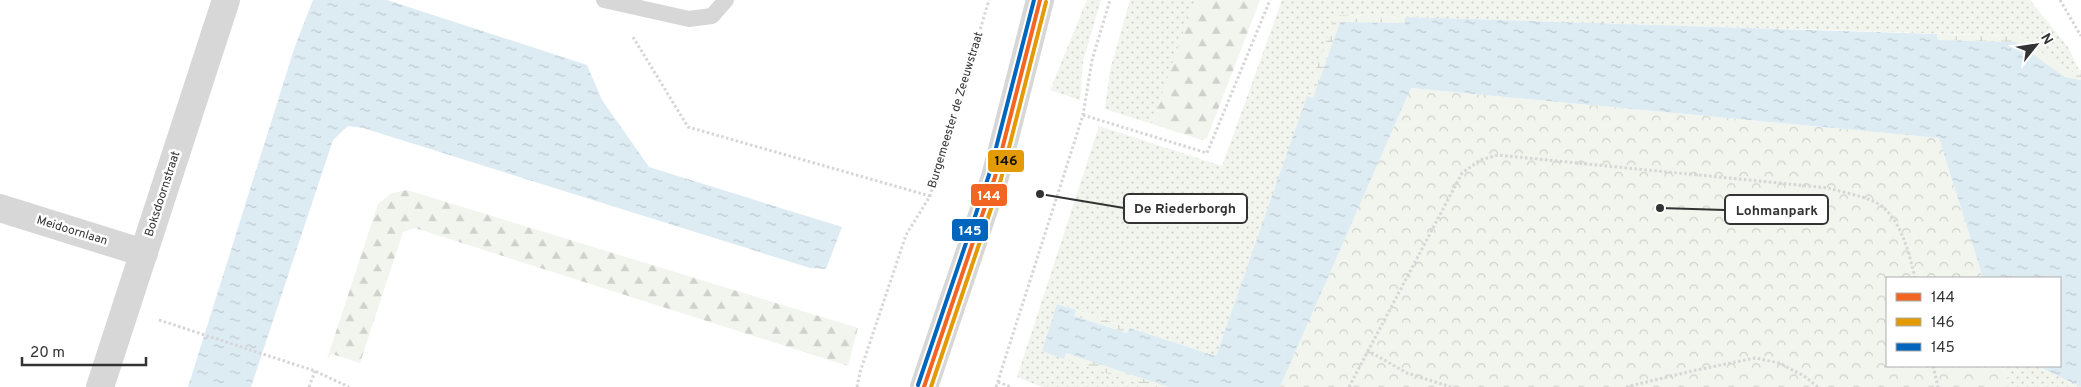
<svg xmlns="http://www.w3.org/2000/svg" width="2081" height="387" viewBox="0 0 2081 387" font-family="Overpass,sans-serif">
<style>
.grass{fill:url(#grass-dots)}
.forest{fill:url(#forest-firs)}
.wetland{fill:url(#wetland-marsh)}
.park{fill:url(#park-crowns)}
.water{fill:url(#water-ripples)}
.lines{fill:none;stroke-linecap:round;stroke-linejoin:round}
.path{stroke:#d6d6d6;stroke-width:3;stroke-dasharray:2.5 2.5;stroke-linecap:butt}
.service{stroke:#d7d7d7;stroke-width:16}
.minor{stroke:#d7d7d7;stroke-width:28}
.tertiary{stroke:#d7d7d7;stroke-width:28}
.bus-1-casing{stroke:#fff;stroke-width:8}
.bus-2-casing{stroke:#fff;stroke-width:8}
.bus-3-casing{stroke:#fff;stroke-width:8}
.bus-1{stroke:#f26522;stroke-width:4}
.bus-2{stroke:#e39a05;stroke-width:4}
.bus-3{stroke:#0065bd;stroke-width:4}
.labels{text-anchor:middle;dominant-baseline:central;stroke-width:5;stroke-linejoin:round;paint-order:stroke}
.street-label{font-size:12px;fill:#333;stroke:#fff}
.leader{fill:none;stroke:#333;stroke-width:2}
.callout-dot{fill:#333;stroke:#fff;stroke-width:2}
.callout{fill:#fff;stroke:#333;stroke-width:2}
.callout-label{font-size:14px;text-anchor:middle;font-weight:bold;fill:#333}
.line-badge{stroke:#fff;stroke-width:2}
.badge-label{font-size:14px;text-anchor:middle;font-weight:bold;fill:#fff}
.pale-badge-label{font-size:14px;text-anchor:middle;font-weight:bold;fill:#111}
</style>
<defs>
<pattern id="grass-dots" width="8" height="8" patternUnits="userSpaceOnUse" patternTransform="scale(1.25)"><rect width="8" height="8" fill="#f1f5ed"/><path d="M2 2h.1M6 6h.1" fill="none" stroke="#cfd2cc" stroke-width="1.8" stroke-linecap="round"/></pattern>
<pattern id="forest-firs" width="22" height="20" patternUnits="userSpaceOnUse" patternTransform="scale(1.25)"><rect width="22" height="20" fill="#f1f5ed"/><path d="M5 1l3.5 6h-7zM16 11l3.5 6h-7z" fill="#cfd2cc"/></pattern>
<pattern id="wetland-marsh" width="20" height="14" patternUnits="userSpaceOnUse" patternTransform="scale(1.25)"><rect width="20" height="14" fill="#f1f5ed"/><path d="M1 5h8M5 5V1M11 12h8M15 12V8" fill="none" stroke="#cfd2cc"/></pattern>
<pattern id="park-crowns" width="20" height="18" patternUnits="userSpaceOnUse" patternTransform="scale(1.25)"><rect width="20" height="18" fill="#f1f5ed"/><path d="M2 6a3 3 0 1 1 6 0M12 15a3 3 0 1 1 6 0" fill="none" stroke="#cfd2cc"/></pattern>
<pattern id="water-ripples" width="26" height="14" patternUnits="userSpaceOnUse" patternTransform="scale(1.25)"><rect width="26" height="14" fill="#ddebf3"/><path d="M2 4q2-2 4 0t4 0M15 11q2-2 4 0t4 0" fill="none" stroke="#becad1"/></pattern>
</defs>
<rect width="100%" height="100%" fill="#fff"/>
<g class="grass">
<polygon points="1087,0 1101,0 1083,61 1080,100 1050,90"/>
<polygon points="1130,0 1197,0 1187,21 1152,124 1105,109 1110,70"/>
<polygon points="1282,0 2030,0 2068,47 2079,70 2081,70 2081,74 2068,71 2018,36 1336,15 1216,356 1058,304 1042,351 1149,387 1042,387 1017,377 1099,126 1222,166"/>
<polygon points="1942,366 2038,366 2081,387 1947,387"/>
</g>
<g class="forest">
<polygon points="1197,0 1260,0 1207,138 1202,140 1152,124 1187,21"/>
<polygon points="407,190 858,328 848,366 415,228 403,232 360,363 332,354 327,359 378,204 392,193"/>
</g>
<g class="wetland">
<polygon points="1335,15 1406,17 1406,23 1340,22 1313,98 1307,96"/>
<polygon points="1937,34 2018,36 2068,71 2081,74 2081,80 2065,77 2016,42 1938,40"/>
<polygon points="1076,310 1130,328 1128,333 1074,316"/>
<polygon points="1066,353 1168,387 1149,387 1064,359"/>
</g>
<polygon class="park" points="1411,88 1939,138 1983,278 1887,278 1887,366 2007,366 2009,375 2003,387 1280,387"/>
<g class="water">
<polygon points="313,0 387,0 587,65 602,100 649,167 842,227 826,269 810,268 363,128 348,126 333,140 251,387 188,387 295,46"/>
<polygon points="1406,17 1937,34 1938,40 2016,42 2065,77 2081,80 2081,387 2038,366 2060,366 2060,278 1983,278 1939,138 1411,88 1280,387 1168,387 1066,353 1064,359 1042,351 1057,304 1076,310 1074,316 1127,333 1130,328 1216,356 1307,96 1313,98 1340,22 1405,23"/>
</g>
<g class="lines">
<g class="path">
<polyline points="2060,0 2081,36"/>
<polyline points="633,37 688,127 930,196"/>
<polyline points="1083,115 1207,153 1270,0"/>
<polyline points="159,320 315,371 349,387"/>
<polyline points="1367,350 1407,373 1451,387"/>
<polyline points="1933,366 1938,387"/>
<polyline points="998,382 1011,387"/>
<polyline points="309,387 315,371"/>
<polyline points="857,387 860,372 906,235 930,196 989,0"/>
<polyline points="996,387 1083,115 1092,60 1110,0"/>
<path d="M 1349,387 L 1462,173 L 1480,160 L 1498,155 L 1828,188 C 1842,192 1859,195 1873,201 C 1900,213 1909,253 1915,278"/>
<polyline points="1626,387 1696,370 1755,358 1779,363 1804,376 1818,387"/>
</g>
<polyline class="service" points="604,0 689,19 712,16 726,0"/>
<g class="minor">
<polyline points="0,208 144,253"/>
<polyline points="100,387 226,0"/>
</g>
<polyline class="tertiary" points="924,387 995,177 1040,0"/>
<defs>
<polyline id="bus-1" points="924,387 995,177 1040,0"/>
<polyline id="bus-2" points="931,387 1001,179 1046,2"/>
<polyline id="bus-3" points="918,385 989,175 1034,0"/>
</defs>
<use href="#bus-1" class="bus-1-casing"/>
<use href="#bus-2" class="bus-2-casing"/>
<use href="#bus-3" class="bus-3-casing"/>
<use href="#bus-1" class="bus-1"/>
<use href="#bus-2" class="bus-2"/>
<use href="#bus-3" class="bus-3"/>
</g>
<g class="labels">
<g class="street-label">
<text transform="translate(956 110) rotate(-73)">Burgemeester de Zeeuwstraat</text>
<text transform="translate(163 194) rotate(-72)">Boksdoornstraat</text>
<text transform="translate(72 231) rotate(17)">Meidoornlaan</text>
</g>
</g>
<path class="leader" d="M1040 194L1124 208M1660 208L1725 210"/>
<g class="callout-dot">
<circle cx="1040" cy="194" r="5"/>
<circle cx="1660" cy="208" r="5"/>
</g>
<g class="callout">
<rect x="1124" y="194" width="123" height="29" rx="5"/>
<rect x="1725" y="195" width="103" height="29" rx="5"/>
</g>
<g class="callout-label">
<text x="1185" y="213">De Riederborgh</text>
<text x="1777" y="215">Lohmanpark</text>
</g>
<g class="line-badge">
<rect x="987" y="149" width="38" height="24" rx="5" fill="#e39a05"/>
<rect x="970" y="183" width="38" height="24" rx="5" fill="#f26522"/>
<rect x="951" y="218" width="38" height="24" rx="5" fill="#0065bd"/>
</g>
<g class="badge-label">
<text x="989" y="200">144</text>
<text x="970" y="235">145</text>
</g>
<g class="pale-badge-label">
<text x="1006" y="165">146</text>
</g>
<rect x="1886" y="277" width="175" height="90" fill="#ffffff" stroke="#adadad"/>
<rect x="1896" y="293" width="25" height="8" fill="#f26522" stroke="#adadad"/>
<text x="1931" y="302" font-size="15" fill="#333333">144</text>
<rect x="1896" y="318" width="25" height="8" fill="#e39a05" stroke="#adadad"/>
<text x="1931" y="327" font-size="15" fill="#333333">146</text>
<rect x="1896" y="343" width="25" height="8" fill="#0065bd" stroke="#adadad"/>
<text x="1931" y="352" font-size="15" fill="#333333">145</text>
<g transform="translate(2036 45) rotate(60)" stroke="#ffffff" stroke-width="4" paint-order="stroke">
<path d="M0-4L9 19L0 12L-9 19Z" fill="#333333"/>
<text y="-8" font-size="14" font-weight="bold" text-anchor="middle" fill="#333333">N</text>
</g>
<path d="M22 357v8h124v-8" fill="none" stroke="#333333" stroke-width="2.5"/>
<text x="30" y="357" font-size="15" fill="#333333" stroke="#ffffff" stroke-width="4" paint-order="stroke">20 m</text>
</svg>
